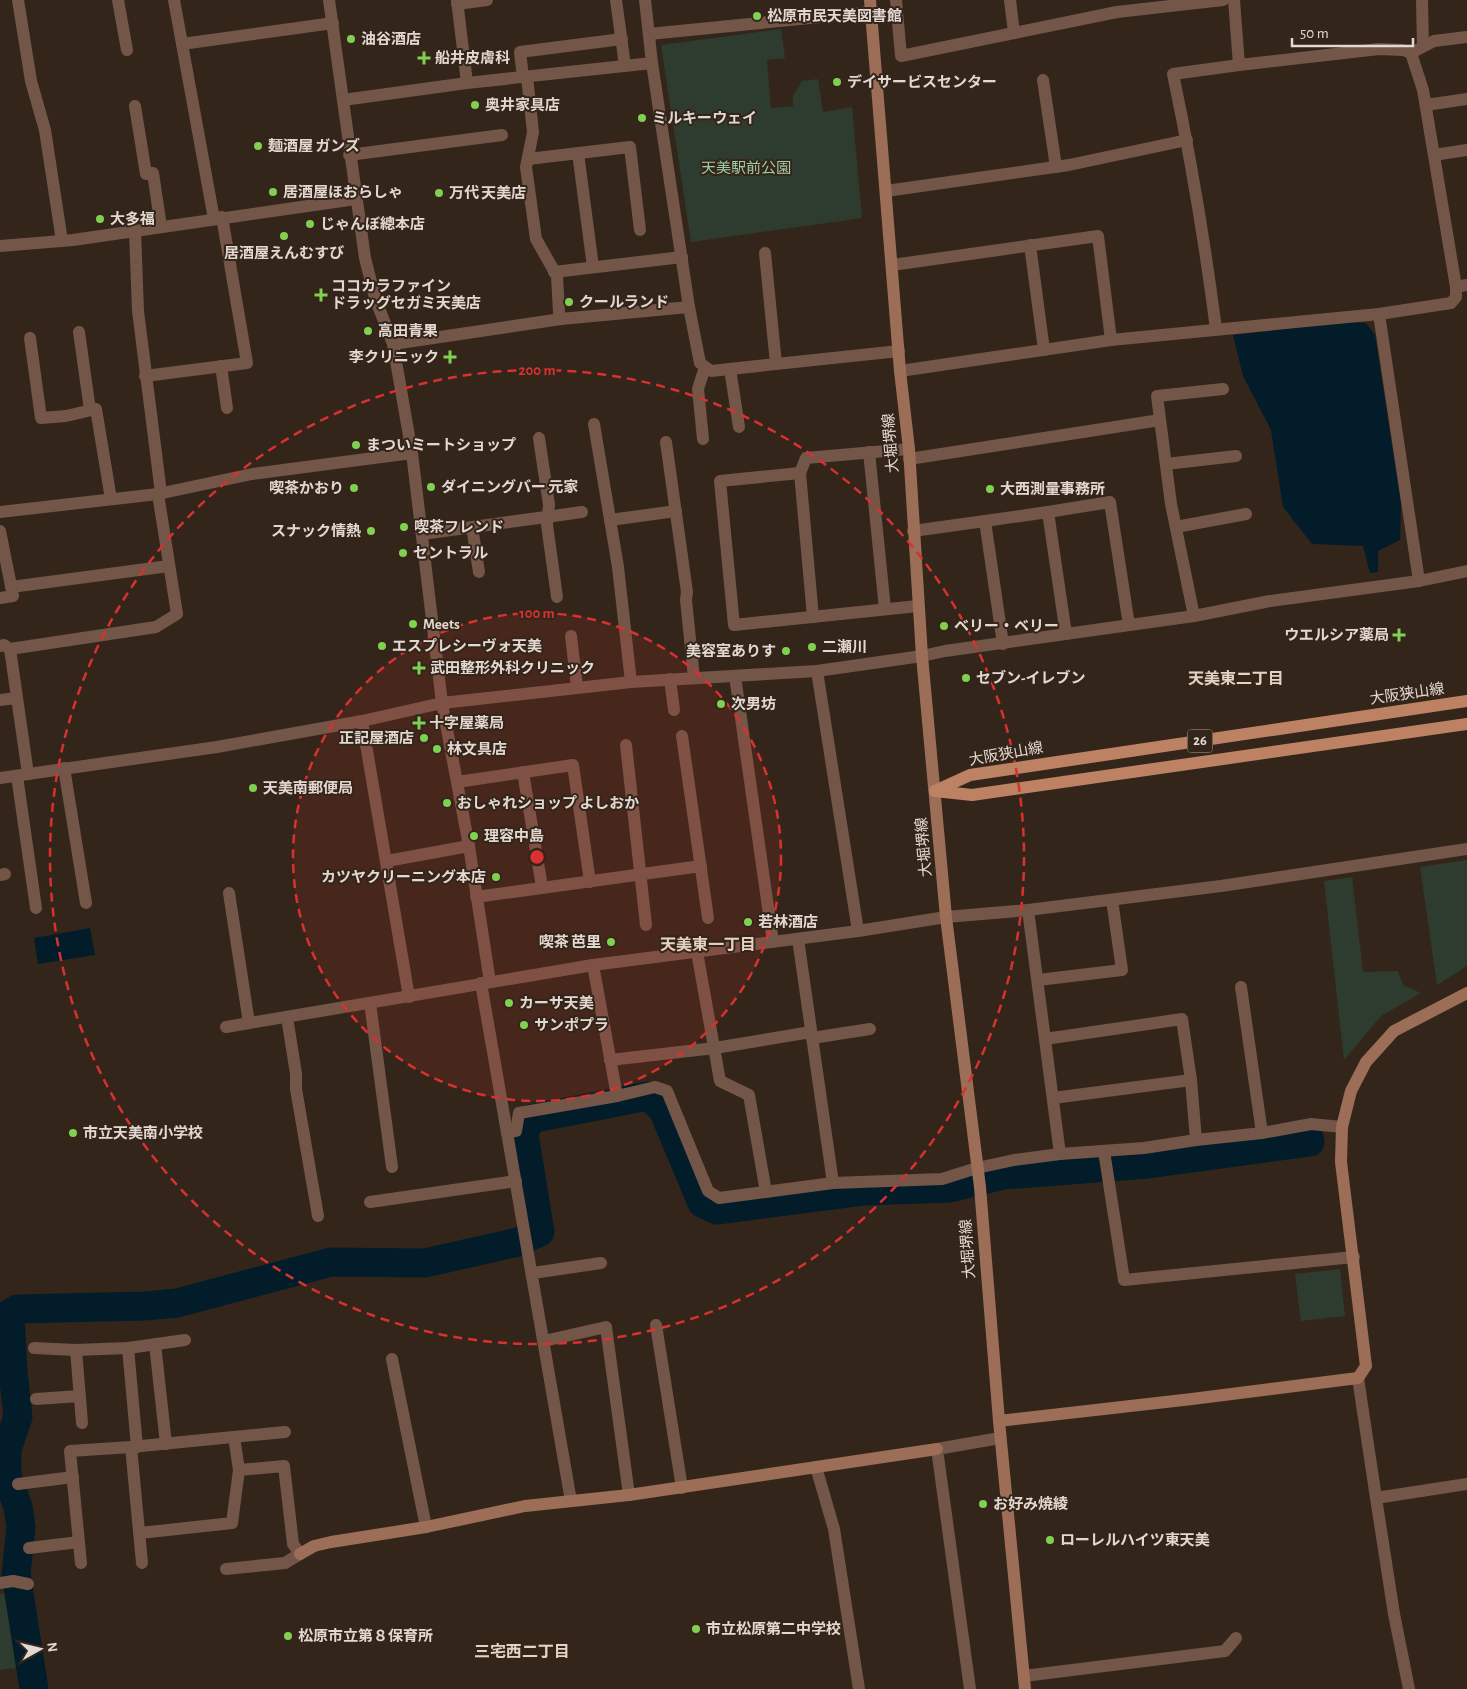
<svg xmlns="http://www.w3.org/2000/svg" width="1467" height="1689" viewBox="0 0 1467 1689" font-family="'Alegreya Sans','Noto Sans JP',sans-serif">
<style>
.green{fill:#2e3c30}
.water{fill:#021d29}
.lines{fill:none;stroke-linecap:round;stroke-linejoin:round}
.river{stroke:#021d29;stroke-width:29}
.street{stroke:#735647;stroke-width:12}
.secondary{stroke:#9d6e57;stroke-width:12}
.primary{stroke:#bd8163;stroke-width:12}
.ring{fill:none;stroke:#d73130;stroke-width:2.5;stroke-dasharray:9 6}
.poi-dot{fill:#80d051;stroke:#34251a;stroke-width:2}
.labels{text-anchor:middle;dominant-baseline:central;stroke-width:4;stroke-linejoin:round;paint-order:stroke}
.shield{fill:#34251a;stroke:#aea29a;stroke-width:1}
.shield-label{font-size:14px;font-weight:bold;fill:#e3d8d1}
.poi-label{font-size:15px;font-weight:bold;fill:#e3d8d1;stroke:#34251a;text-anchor:start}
.park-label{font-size:15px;fill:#a0cca6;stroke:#34251a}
.street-label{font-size:15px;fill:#e3d8d1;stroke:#34251a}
.neighbourhood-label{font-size:16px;font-weight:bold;fill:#e6d2c3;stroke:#34251a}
.centre{fill:#d73130;stroke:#34251a;stroke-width:2.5}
.ring-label{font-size:15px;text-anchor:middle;font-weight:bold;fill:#d73130;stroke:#34251a;stroke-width:4;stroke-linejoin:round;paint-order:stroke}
</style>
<rect width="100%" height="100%" fill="#34251a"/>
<g class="green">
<polygon points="781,29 785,58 767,60 771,108 793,106 793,96 802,81 818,79 823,112 852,107 862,218 691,242 661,45"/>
<polygon points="1467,860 1467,966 1437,985 1420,867"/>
<polygon points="1352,877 1363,972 1398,971 1403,985 1421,993 1381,1016 1344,1060 1324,881"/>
<polygon points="1340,1269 1345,1316 1301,1321 1295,1274"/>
<polygon points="11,1593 23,1667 0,1670 0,1594"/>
</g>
<g class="water">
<polygon points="1343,322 1366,323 1375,335 1401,504 1400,540 1378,551 1378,572 1370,573 1363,546 1312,544 1283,507 1271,430 1243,376 1233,335"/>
<polygon points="90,928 95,955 38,964 34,938"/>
</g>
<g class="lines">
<polyline class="river" points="34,1689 16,1574 21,1527 18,1507 7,1476 7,1449 18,1417 13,1372 10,1313 17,1309 145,1306 177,1303 331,1262 425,1263 518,1242 540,1232 524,1134 530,1119 648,1096 663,1110 702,1203 717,1210 863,1191 950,1188 1004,1175 1148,1164 1310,1142 1308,1133"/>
<g class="street">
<polyline points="18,0 31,81 45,130 62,241"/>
<polyline points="118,0 127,50"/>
<polyline points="174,0 214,219"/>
<polyline points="329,0 365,258 375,298 393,344 412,453 442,703 469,846 490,982"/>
<polyline points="457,0 467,83"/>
<polyline points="616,0 625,66"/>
<polyline points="645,0 652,63 689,307 700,363 711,371 899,351"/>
<polyline points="896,0 901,56 1014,33"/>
<polyline points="1010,0 1014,33 1117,12 1223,0"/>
<polyline points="1422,0 1423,46"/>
<polyline points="457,4 487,0"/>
<polyline points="649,34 871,12"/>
<polyline points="182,44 333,23"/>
<polyline points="1411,53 1434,41 1467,37"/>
<polyline points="1239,65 1379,49 1403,50 1411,53 1423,90 1456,287"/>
<polyline points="523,77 520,52 622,39"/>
<polyline points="527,77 533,132 526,167 536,239 557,276 559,313 561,319"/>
<polyline points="1043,80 1056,167"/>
<polyline points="343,100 467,83 652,63"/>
<polyline points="1426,105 1467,99"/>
<polyline points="135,106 146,174 153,173 161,227"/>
<polyline points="578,153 593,267"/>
<polyline points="349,155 502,135"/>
<polyline points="1434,155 1467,150"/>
<polyline points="528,159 630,147 640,230"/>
<polyline points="886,191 1069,165 1187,140"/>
<polyline points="135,231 138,311 161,493"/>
<polyline points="1030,245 1044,350"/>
<polyline points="0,246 73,240 356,199"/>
<polyline points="765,253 776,364"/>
<polyline points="892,265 1098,236 1111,340"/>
<polyline points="554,272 682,257"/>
<polyline points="1379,314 1419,581"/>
<path d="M 1216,329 C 1205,244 1191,159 1173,74 L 1239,65 L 1234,0"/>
<polyline points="79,332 90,410"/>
<polyline points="30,338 41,418 66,416 96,409 111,499"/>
<polyline points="393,344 561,319 689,307"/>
<polyline points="221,366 227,408"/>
<polyline points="730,369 739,427"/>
<polyline points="900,371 1111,340 1379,314 1451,303 1456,297 1456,287 1467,285"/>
<polyline points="145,376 247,363 222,217"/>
<polyline points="594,424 618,567 631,682"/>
<polyline points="539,438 549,505 547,525 557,597"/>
<polyline points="703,439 698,389 705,367"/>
<polyline points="666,442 687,592 686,600 694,678"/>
<polyline points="869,452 885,609"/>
<polyline points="909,459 1160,420"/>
<polyline points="1166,464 1236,456"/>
<polyline points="800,473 720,481 734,625 918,606"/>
<polyline points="0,512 158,494 252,474 412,453"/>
<polyline points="1048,512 1110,502 1129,625"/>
<polyline points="610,520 676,511"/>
<polyline points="985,521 1048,512 1066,634"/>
<polyline points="472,527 479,572"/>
<polyline points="1176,527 1246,514"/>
<polyline points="0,531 13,596 0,598"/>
<polyline points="913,531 985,521 1003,644"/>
<polyline points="422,534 582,512"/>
<polyline points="11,587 169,566"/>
<polyline points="1194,616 1171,504 1157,396 1223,389"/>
<polyline points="813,617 800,473 806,458 909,449"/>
<polyline points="571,636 577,687"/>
<polyline points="0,646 4,645 10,649 156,627 177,614 158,494"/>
<polyline points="10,649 28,774"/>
<polyline points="817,671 858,931"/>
<polyline points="735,676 773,942"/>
<polyline points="670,679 674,710"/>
<polyline points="0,700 17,698"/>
<polyline points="362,721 409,997"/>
<polyline points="682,736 708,918"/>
<polyline points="626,745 646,925"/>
<polyline points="64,768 86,903"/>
<polyline points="523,772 542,887"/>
<polyline points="17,776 36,908"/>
<polyline points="0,778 217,747 362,721 442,703 631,682 817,671 922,656 945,651 1194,616 1270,601 1419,581 1467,571"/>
<polyline points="457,782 573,765 590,882"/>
<polyline points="387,861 469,846"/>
<polyline points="0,875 5,874"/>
<polyline points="229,893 249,1023"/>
<polyline points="476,897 701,866"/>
<polyline points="1028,910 1060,1154"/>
<polyline points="798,939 833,1183"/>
<polyline points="697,952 720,1081 749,1095 766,1192"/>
<polyline points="593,965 617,1096 655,1087 667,1091 708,1191 719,1198 833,1183 942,1179 977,1168 1014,1160 1060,1154 1144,1148 1196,1140 1262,1133 1311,1124 1342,1127"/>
<polyline points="1038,980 1122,970 1112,900"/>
<polyline points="481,983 571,1501"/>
<polyline points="1241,987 1262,1133"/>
<polyline points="370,1003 392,1167"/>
<polyline points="287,1017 296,1074 296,1089 318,1216"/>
<polyline points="226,1027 593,965 858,931 946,917 1028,910 1221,886 1467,849"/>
<polyline points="812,1038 870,1029"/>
<polyline points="1045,1039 1182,1019 1191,1080 1196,1140"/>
<polyline points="610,1060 715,1048 811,1032"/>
<polyline points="1053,1098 1191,1080"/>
<polyline points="507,1133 516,1131 519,1113 617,1096"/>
<polyline points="1104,1151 1124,1280 1354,1257"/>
<polyline points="370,1202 516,1181"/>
<polyline points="533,1273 601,1263"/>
<polyline points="656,1325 682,1488"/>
<polyline points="544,1341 606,1327 629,1495"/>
<polyline points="155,1344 166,1444"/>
<polyline points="34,1348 76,1350 128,1348 185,1340"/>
<polyline points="128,1348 137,1447"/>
<polyline points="76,1350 82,1423"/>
<polyline points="392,1359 426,1527"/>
<polyline points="1358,1378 1376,1498"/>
<polyline points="36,1399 80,1396"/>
<polyline points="131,1447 142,1563"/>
<polyline points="816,1467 834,1529 859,1689"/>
<polyline points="18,1484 73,1477"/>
<polyline points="140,1533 232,1523 239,1470 234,1437"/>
<polyline points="29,1548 79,1542"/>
<polyline points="81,1563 70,1451 131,1447 285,1432"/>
<polyline points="226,1569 285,1563 300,1554 293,1544 284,1466 239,1470"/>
<polyline points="0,1583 13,1581 28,1584"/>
<polyline points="1024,1676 1225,1651 1236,1638"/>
<polyline points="970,1689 937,1449 1000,1438"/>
<polyline points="1409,1689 1394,1614 1376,1498 1467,1484"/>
</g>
<g class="secondary">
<polyline points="870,0 900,371 909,449 922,656 946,917 980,1187 999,1421 1025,1689"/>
<polyline points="999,1421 1192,1399 1358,1378 1366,1366 1341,1162 1342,1127 1351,1091 1366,1062 1394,1031 1467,993"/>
<polyline points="300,1554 314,1546 331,1542 426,1527 525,1506 629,1495 937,1449"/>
</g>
<g class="primary">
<polyline points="935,791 970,775 1467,701"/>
<polyline points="935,791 972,795 1467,724"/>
</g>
</g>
<circle cx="537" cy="857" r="244" fill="#d73130" fill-opacity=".12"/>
<g class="ring">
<circle cx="537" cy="857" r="244"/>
<circle cx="537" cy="857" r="487"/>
</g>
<g class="poi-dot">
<circle cx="757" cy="16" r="5"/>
<circle cx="351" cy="39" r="5"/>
<path d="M421.5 50.5h5v5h5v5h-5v5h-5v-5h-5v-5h5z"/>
<circle cx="837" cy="82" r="5"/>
<circle cx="475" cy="105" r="5"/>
<circle cx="642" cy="118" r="5"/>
<circle cx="258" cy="146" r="5"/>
<circle cx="273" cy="192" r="5"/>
<circle cx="439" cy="193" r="5"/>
<circle cx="100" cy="219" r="5"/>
<circle cx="310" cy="224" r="5"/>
<circle cx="284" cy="236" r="5"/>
<path d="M318.5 287.5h5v5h5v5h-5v5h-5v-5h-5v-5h5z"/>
<circle cx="569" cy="302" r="5"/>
<circle cx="368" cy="331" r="5"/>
<path d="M447.5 349.5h5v5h5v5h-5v5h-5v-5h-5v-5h5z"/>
<circle cx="356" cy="445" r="5"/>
<circle cx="431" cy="487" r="5"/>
<circle cx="354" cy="488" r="5"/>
<circle cx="990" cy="489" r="5"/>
<circle cx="404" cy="527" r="5"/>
<circle cx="371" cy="531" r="5"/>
<circle cx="403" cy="553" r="5"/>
<circle cx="413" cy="624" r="5"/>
<circle cx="944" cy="626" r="5"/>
<path d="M1396.5 627.5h5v5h5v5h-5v5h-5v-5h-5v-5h5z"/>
<circle cx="382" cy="646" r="5"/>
<circle cx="812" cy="647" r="5"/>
<circle cx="786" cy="651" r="5"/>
<path d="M416.5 660.5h5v5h5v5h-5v5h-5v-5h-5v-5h5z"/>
<circle cx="966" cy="678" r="5"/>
<circle cx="721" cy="704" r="5"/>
<path d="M416.5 715.5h5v5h5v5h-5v5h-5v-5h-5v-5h5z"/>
<circle cx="424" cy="738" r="5"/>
<circle cx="437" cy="749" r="5"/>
<circle cx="253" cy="788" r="5"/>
<circle cx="447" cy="803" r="5"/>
<circle cx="474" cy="836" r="5"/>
<circle cx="496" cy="877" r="5"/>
<circle cx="748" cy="922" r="5"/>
<circle cx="611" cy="942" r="5"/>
<circle cx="509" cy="1003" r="5"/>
<circle cx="524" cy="1025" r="5"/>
<circle cx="73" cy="1133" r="5"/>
<circle cx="983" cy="1504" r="5"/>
<circle cx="1050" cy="1540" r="5"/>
<circle cx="696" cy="1629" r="5"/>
<circle cx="288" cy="1636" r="5"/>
</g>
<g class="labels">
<rect class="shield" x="1187.5" y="729.5" width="25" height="23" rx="4"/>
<g class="shield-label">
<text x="1200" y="741">26</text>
</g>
<g class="poi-label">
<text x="767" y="16">松原市民天美図書館</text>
<text x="361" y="39">油谷酒店</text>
<text x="435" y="58">船井皮膚科</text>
<text x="847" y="82">デイサービスセンター</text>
<text x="485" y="105">奥井家具店</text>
<text x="652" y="118">ミルキーウェイ</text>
<text x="268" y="146">麺酒屋 ガンズ</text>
<text x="283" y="192">居酒屋ほおらしゃ</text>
<text x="449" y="193">万代 天美店</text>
<text x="110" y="219">大多福</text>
<text x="320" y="224">じゃんぼ總本店</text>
<text x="284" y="253" text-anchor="middle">居酒屋えんむすび</text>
<text x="331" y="286">ココカラファイン<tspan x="331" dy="17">ドラッグセガミ天美店</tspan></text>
<text x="579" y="302">クールランド</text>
<text x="378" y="331">高田青果</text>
<text x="439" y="357" text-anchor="end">李クリニック</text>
<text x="366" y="445">まついミートショップ</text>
<text x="441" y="487">ダイニングバー 元家</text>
<text x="344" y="488" text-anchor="end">喫茶かおり</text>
<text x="1000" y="489">大西測量事務所</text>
<text x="414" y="527">喫茶フレンド</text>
<text x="361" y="531" text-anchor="end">スナック情熱</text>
<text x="413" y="553">セントラル</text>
<text x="423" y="624">Meets</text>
<text x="954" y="626">ベリー・ベリー</text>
<text x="1389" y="635" text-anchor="end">ウエルシア薬局</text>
<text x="392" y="646">エスプレシーヴォ天美</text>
<text x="822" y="647">二瀬川</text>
<text x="776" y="651" text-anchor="end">美容室ありす</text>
<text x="430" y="668">武田整形外科クリニック</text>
<text x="976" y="678">セブン-イレブン</text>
<text x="731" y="704">次男坊</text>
<text x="429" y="723">十字屋薬局</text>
<text x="414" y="738" text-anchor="end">正記屋酒店</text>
<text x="447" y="749">林文具店</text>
<text x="263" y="788">天美南郵便局</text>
<text x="457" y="803">おしゃれショップ よしおか</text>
<text x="484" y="836">理容中島</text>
<text x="486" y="877" text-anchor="end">カツヤクリーニング本店</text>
<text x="758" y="922">若林酒店</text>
<text x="601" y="942" text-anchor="end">喫茶 芭里</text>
<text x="519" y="1003">カーサ天美</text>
<text x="534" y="1025">サンポプラ</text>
<text x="83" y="1133">市立天美南小学校</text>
<text x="993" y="1504">お好み焼綾</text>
<text x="1060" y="1540">ローレルハイツ東天美</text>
<text x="706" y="1629">市立松原第二中学校</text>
<text x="298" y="1636">松原市立第８保育所</text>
</g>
<g class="park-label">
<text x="746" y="168">天美駅前公園</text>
</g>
<g class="street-label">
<text transform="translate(891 443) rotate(-95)">大堀堺線</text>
<text transform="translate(1407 694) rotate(-8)">大阪狭山線</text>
<text transform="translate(1006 754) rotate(-10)">大阪狭山線</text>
<text transform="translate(924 847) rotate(-95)">大堀堺線</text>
<text transform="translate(968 1249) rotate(-94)">大堀堺線</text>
</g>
<g class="neighbourhood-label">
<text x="1236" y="679">天美東二丁目</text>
<text x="708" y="945">天美東一丁目</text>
<text x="522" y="1652">三宅西二丁目</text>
</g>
</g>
<circle cx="537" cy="857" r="8" class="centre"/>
<g class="ring-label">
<text x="537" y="375">200 m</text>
<text x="537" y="618">100 m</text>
</g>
<g transform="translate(40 1649) rotate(82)" stroke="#34251a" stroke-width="4" paint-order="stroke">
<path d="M0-4L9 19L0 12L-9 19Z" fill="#e3d8d1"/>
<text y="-8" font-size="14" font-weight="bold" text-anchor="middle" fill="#e3d8d1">N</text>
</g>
<path d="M1292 38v8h121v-8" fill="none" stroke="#e3d8d1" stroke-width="2.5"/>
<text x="1300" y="38" font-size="15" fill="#e3d8d1" stroke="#34251a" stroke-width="4" paint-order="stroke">50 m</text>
</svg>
